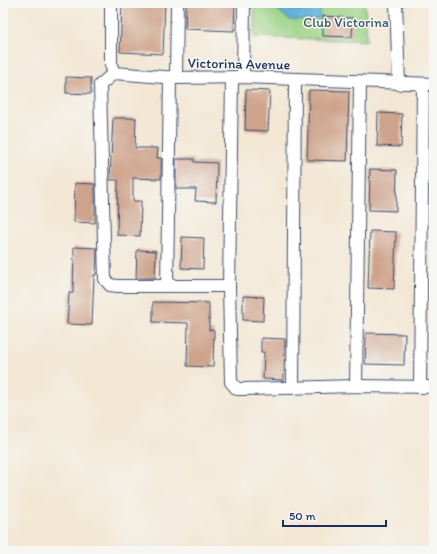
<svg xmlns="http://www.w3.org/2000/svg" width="437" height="554" viewBox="0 0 437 554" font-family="Itim,sans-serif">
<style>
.green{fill:#98d082;stroke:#5a8070}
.water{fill:#60b1db;stroke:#3e709c}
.building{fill:#cea38b}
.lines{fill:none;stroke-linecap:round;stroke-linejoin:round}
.street-casing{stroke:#3b4b70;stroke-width:14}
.street{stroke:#fff;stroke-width:12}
.labels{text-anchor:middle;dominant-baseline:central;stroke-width:3;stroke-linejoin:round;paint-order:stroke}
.park-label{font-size:14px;fill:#3a5767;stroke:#f6f6f2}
.street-label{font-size:14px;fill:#1b2f5e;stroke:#f6f6f2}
</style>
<rect width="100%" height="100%" fill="#f6f6f2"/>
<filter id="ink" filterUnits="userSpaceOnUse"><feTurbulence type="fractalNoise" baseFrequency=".025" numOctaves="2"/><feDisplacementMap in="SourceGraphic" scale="8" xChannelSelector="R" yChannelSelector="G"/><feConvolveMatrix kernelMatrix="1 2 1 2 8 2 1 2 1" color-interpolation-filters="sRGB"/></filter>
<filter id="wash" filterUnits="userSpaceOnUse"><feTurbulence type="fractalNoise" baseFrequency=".012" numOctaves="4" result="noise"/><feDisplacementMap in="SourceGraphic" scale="16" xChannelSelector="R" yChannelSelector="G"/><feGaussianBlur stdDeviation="0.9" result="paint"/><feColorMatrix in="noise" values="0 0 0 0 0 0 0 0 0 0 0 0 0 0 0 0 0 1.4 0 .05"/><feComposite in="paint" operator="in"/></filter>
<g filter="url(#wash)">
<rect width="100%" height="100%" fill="#f3e7d4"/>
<polygon class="green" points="254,3 365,3 367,41 254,37"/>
<polygon class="water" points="277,3 321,3 319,19 290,20 277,9"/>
<g id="blocks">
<g class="building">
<polygon points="122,3 165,3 163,54 120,52"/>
<polygon points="186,3 235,3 234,31 185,29"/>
<polygon points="323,16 353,18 352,37 323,36"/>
<polygon points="66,77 91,78 91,94 66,93"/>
<polygon points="246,90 270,91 268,131 245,130"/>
<polygon points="309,90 349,91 347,161 307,160"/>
<polygon points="378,113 402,114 401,147 377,146"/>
<polygon points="113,118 136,118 135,148 158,148 157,158 161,158 161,179 133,178 133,201 141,201 140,236 117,235 118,180 110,180"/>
<polygon points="176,159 194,159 194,162 217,163 216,202 195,201 196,189 176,189"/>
<polygon points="370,169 397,170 396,211 369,210"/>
<polygon points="75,183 95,184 95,223 74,222"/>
<polygon points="370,231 396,232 394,289 368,288"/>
<polygon points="182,237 204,238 203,269 181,268"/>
<polygon points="74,247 97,248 96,275 94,275 92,325 67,324 69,293 73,293"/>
<polygon points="137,250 156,251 155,278 136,278"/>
<polygon points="243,296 264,297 263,321 243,320"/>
<polygon points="153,302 209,303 209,330 214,330 213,367 187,366 188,323 153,322"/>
<polygon points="366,333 405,334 404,365 365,364"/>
<polygon points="261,338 285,339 284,380 263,379 264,352 261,352"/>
</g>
</g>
</g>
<g filter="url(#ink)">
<use href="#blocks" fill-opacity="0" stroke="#3b4b70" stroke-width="1"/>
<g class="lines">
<defs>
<g id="street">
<polyline points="111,3 111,65 114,73 176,78 243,77 434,84"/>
<polyline points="396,3 399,84"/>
<polyline points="114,73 100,85 105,279 110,285 118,286 229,286"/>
<polyline points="243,77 244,3"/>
<polyline points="176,78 177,3"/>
<polyline points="232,78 229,286 231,382 237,389 245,389 356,386 434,387"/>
<polyline points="167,286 170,77"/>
<polyline points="356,386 360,82"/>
<polyline points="420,387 423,84"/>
<polyline points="293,388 295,79"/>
</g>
</defs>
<use href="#street" class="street-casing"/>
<use href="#street" class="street"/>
</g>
</g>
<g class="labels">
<g class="park-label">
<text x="346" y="22">Club Victorina</text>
</g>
<g class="street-label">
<text transform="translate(239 64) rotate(1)">Victorina Avenue</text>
</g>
</g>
<rect width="437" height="554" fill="none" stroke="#f6f6f2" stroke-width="16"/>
<path d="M283 520v6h103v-6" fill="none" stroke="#1b2f5e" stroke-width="2"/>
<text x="289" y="520" font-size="12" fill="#1b2f5e" stroke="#f6f6f2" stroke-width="3" paint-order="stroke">50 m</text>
</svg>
